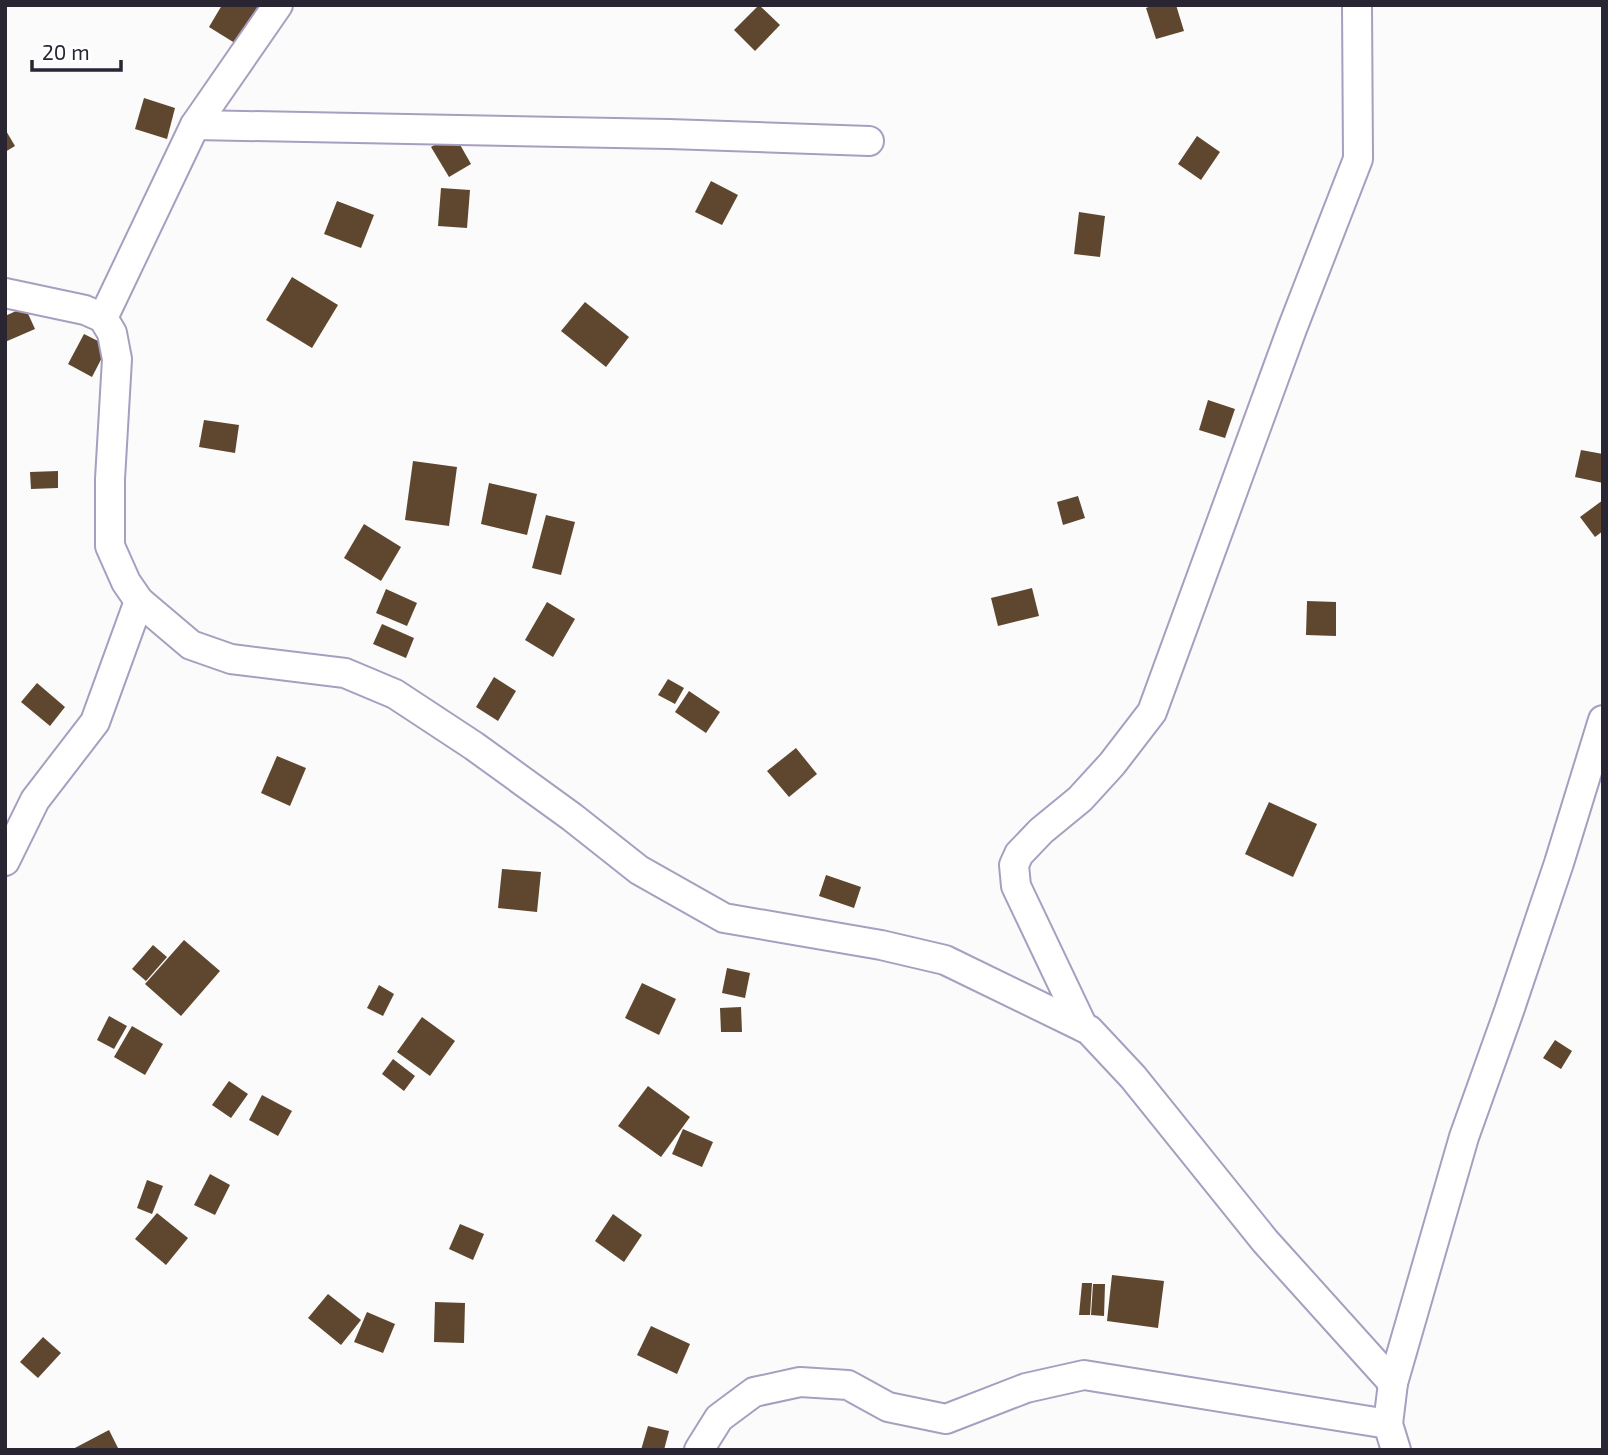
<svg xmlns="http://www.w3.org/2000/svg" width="1608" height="1455" viewBox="0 0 1608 1455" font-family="'Exo 2',sans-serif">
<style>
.building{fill:#5e472e}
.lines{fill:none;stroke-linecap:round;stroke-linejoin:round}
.minor-casing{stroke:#a79ec0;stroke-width:32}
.minor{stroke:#fff;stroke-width:28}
</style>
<rect width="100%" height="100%" fill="#fbfbfb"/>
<g class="building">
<polygon points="222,5 262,5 238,45 209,27"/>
<polygon points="759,5 780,25 755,51 734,30"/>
<polygon points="1154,5 1176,5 1184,31 1156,39 1146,8"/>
<polygon points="144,98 175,108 167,139 135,129"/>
<polygon points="5,129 15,146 5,152"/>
<polygon points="454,134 471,164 449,177 431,147"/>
<polygon points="1197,136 1220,152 1201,180 1178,164"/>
<polygon points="711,181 738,195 722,225 695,212"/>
<polygon points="441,188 470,190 467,228 438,226"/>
<polygon points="337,201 374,215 361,248 324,234"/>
<polygon points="1079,212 1105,216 1100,257 1074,254"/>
<polygon points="292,277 338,305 312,348 266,320"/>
<polygon points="585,302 629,337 606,367 561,331"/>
<polygon points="25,307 35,329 5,342 5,316"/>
<polygon points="84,334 108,346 92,377 68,364"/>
<polygon points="1208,400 1235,409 1225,438 1199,430"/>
<polygon points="204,420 239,425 235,453 199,447"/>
<polygon points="1581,450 1603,454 1603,483 1575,477"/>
<polygon points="413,461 457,467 449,526 405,520"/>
<polygon points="58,471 58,488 31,489 30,472"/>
<polygon points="489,483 537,494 527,535 481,524"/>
<polygon points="1078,496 1085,518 1063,525 1057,502"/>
<polygon points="1603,500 1603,531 1595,537 1580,517"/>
<polygon points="546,515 575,522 561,575 532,568"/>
<polygon points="364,524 401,547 381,581 344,558"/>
<polygon points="1032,588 1039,616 998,626 991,598"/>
<polygon points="386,589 417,603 407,626 376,613"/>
<polygon points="1307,601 1336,602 1336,636 1306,635"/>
<polygon points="547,602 575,619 553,657 525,640"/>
<polygon points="382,624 414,638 406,658 373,644"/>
<polygon points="494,677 516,691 498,721 476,707"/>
<polygon points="668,679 684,688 675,704 658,695"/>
<polygon points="37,683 65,707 50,726 21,702"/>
<polygon points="689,691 720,712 706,733 675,712"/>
<polygon points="796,748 817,774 789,797 767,771"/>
<polygon points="277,756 306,768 290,806 261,793"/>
<polygon points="1269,802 1317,824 1293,877 1245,854"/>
<polygon points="502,869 541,872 537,912 498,908"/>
<polygon points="826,875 861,887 854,908 819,896"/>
<polygon points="184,940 220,971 181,1016 145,984"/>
<polygon points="153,945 167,957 146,981 132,969"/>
<polygon points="727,968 750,973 745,998 722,993"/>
<polygon points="642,983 676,999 659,1035 625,1018"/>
<polygon points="379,985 394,994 383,1016 367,1008"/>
<polygon points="741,1007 742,1032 721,1032 720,1008"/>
<polygon points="109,1016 127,1026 114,1049 97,1040"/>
<polygon points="422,1017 455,1041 430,1076 397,1052"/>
<polygon points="132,1026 163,1044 145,1075 114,1057"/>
<polygon points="1555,1040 1572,1051 1561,1069 1543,1058"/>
<polygon points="393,1059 415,1076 404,1091 382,1074"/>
<polygon points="229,1081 248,1094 231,1118 212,1105"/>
<polygon points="648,1086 690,1117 661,1157 618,1126"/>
<polygon points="262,1095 292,1111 278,1136 249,1120"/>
<polygon points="683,1129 713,1142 702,1167 672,1154"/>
<polygon points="210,1174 230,1185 215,1215 194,1205"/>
<polygon points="147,1180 163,1186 152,1214 137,1208"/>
<polygon points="157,1213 188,1238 166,1265 135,1239"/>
<polygon points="613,1214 642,1235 624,1262 595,1241"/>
<polygon points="460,1224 484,1234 473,1260 449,1249"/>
<polygon points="1112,1275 1164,1281 1158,1328 1107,1321"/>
<polygon points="1082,1283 1092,1283 1090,1315 1079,1315"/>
<polygon points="1093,1284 1105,1284 1104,1316 1091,1315"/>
<polygon points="328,1294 361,1320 341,1345 308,1318"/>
<polygon points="435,1302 465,1303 464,1343 434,1342"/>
<polygon points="367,1312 395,1324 383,1353 354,1342"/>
<polygon points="651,1326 690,1344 677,1374 637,1355"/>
<polygon points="43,1337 61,1353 38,1378 20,1362"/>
<polygon points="648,1426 669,1431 664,1450 641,1450"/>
<polygon points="109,1430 119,1450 71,1450"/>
</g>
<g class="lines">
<defs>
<g id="minor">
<polyline points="195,125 669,134 869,141"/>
<polyline points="5,293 85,310 103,318 112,333 117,359 110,479 110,546 126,582 139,601 191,645 231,659 345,673 395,694 474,746 572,817 639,870 724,918 881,945 945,960 1089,1030 1133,1077 1265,1241 1393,1383"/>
<polyline points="103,318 195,125 278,5"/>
<polyline points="5,861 35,800 95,722 139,601"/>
<polyline points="1083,1027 1016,886 1014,865 1019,854 1041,831 1080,799 1112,764 1152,712 1292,329 1358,159 1357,5"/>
<polyline points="699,1450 719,1418 754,1392 800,1382 848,1385 888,1407 946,1419 1026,1388 1084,1375 1388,1424"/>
<polyline points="1396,1450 1388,1424 1393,1383 1464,1137 1509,1011 1559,863 1603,720"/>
</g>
</defs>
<use href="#minor" class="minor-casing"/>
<use href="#minor" class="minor"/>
</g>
<rect width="1608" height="1455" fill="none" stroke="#292533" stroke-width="14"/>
<path d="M32 60v10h89v-10" fill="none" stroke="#292533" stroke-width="3.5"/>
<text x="42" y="60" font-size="21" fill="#292533" stroke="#ffffff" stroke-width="5" paint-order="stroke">20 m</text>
</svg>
